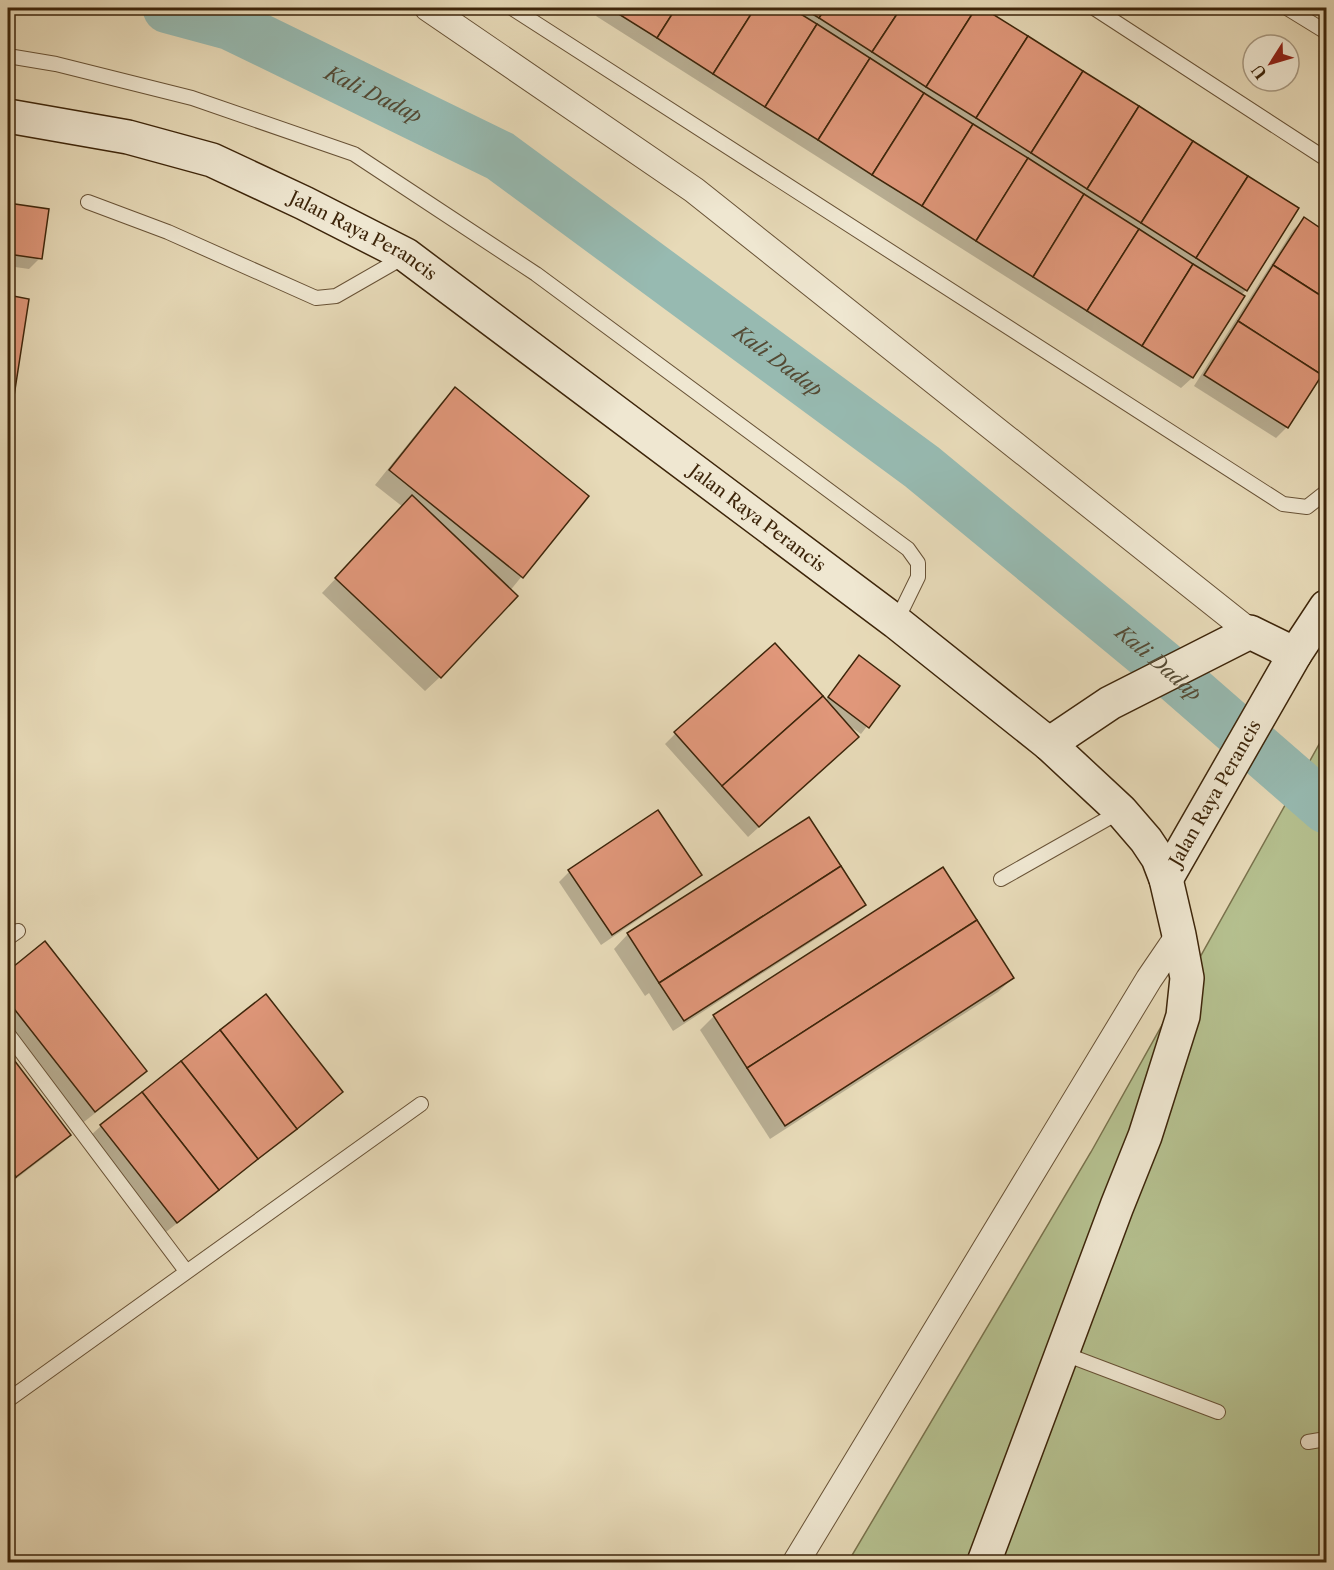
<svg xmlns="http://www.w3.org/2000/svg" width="1334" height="1570" viewBox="0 0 1334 1570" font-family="'Libre Caslon Text',serif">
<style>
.green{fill:#b5c08f;stroke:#79724c;stroke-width:1.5}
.shadow{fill:#0003}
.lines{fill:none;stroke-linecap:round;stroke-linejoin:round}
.river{stroke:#97bab1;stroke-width:51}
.building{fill:#e0977a;stroke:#3d250a;stroke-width:1.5}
.lane-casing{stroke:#685236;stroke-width:16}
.street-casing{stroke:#685236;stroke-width:28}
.secondary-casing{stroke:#3d250a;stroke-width:36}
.lane{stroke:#efe7d1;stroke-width:14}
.street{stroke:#efe7d1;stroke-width:26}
.secondary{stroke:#efe7d1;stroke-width:33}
.labels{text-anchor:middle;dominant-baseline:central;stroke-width:6;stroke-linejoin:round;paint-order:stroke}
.street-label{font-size:18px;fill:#3d250a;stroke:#efe7d1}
.water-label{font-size:20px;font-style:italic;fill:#544a34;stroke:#efe7d1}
</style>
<rect width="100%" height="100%" fill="#e7dab8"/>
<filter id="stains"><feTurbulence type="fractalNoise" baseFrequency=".00333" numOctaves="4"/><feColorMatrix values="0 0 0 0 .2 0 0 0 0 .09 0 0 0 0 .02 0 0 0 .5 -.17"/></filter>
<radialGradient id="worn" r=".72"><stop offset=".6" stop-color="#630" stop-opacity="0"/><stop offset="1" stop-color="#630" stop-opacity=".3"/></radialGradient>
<polygon class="green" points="1326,732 1326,1562 848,1562 1091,1152"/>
<g class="shadow">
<polygon points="601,8 980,8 1297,209 1246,290 1241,295 1243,297 1192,378 1181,388 596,16"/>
<polygon points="8,204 47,210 40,258 29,269 8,266"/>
<polygon points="1304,219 1326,233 1326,364 1287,427 1276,438 1194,386 1293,230"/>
<polygon points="8,297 27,300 8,425"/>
<polygon points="455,389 587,496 440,677 425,691 322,593 403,507 375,485 441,403"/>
<polygon points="859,657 898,686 861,734 848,725 847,748 748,837 665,744 675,734 825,701"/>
<polygon points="569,872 700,875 689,885 601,945 559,882"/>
<polygon points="864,904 853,915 673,1031 649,993 645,996 614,949 628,934"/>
<polygon points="44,944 145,1071 131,1085 80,1125 8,1033 8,973"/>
<polygon points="1013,978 998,992 770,1139 700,1030 714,1016"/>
<polygon points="8,1054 69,1135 55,1149 8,1185"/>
<polygon points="341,1092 330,1103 166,1232 90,1136 101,1126"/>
</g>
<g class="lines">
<path class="river" id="s1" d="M 168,8 L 231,25 L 500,156 L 922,467 L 1163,666 L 1326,808"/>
</g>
<g class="building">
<polygon points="609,8 676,8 657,38"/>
<polygon points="676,8 755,8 713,74 657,38"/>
<polygon points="755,8 791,8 817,24 765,107 713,74"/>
<polygon points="802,8 826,8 819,18"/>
<polygon points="826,8 901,8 872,52 819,18"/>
<polygon points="901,8 976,8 926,87 872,52"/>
<polygon points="976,8 983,8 1028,36 976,118 926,87"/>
<polygon points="817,24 870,58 818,140 765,107"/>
<polygon points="1028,36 1083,71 1031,153 976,118"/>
<polygon points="870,58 924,93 872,175 818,140"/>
<polygon points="1083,71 1139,106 1087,189 1031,153"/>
<polygon points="924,93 973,124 922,206 872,175"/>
<polygon points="1139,106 1193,141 1141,223 1087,189"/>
<polygon points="973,124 1028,158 976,241 922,206"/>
<polygon points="1193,141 1248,176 1196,258 1141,223"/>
<polygon points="1028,158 1084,194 1033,277 976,241"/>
<polygon points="1248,176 1299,208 1247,291 1196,258"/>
<polygon points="1084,194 1139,229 1087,311 1033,277"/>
<polygon points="8,203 49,209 42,259 8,254"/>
<polygon points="1304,217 1326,232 1326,299 1273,265"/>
<polygon points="1139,229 1193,264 1142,346 1087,311"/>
<polygon points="1193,264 1245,296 1193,378 1142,346"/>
<polygon points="1273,265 1326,299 1326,367 1322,375 1238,321"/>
<polygon points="8,295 29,299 8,435"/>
<polygon points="1238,321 1322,375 1288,428 1204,375"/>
<polygon points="455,387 589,496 523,578 389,470"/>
<polygon points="412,495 518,596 441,678 335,578"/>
<polygon points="775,643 823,696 722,786 674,732"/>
<polygon points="859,655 900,686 869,728 828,697"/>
<polygon points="823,696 859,737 759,827 722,786"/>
<polygon points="658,810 702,875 612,935 568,870"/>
<polygon points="809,817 841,866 659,983 627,933"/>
<polygon points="841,866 866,905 684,1021 659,983"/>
<polygon points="943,867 977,920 747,1068 713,1015"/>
<polygon points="977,920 1014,978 785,1126 747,1068"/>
<polygon points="45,941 147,1071 95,1112 8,1001 8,971"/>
<polygon points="266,994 343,1092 297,1129 220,1030"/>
<polygon points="220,1030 297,1129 258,1159 181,1061"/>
<polygon points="8,1052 71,1135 16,1177 8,1165"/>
<polygon points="181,1061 258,1159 219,1190 142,1092"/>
<polygon points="142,1092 219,1190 177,1223 100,1125"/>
<polygon points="8,1165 16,1177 8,1183"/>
</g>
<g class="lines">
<defs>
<g id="lane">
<polyline points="512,8 1283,504 1307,507 1326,492"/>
<polyline points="1094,8 1326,159"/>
<polyline points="1287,8 1326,32"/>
<polyline points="8,56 56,64 192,98 354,154 536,274 908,549 918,563 918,577 896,622"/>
<polyline points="88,202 168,232 316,298 336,296 404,257"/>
<polyline points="1001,879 1121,811"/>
<polyline points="8,938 18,931"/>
<polyline points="8,1034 186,1271"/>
<polyline points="1062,1353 1218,1412"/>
<polyline points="8,1400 421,1104"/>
<polyline points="1308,1442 1326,1439"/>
</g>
<g id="street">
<polyline points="428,8 694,190 1250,632"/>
<polyline points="796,1562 1149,979 1179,935"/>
</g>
<g id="secondary">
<path id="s2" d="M 8,116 L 128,137 L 212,160 L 304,203 L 406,255 L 896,622 L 1049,744 L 1121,811 L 1146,840 L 1158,858 L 1166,879 L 1179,935 L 1187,978 L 1183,1016 L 1145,1136 L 1117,1206 L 984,1562"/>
<polyline points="1049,744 1110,703 1250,632 1295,654"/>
<path id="s3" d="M 1166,879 L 1295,654 L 1326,607"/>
</g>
</defs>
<use href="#lane" class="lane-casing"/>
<use href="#street" class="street-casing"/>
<use href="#secondary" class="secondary-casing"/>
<use href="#lane" class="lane"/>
<use href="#street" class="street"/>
<use href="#secondary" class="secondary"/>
</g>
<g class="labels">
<g class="street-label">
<text stroke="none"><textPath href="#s2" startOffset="378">Jalan Raya Perancis</textPath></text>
<text stroke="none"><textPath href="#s2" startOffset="864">Jalan Raya Perancis</textPath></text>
<text stroke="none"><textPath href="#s3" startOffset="99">Jalan Raya Perancis</textPath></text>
</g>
<g class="water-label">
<text stroke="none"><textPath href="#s1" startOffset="224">Kali Dadap</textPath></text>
<text stroke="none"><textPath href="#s1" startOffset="710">Kali Dadap</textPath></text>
<text stroke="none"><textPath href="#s1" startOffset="1196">Kali Dadap</textPath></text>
</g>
</g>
<rect width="1334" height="1570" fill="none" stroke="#e7dab8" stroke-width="30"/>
<rect x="9" y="9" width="1316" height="1552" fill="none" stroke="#3d250a" stroke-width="3"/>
<rect x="15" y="15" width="1304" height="1540" fill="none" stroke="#3d250a" stroke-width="1.5"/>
<g transform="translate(1271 63) rotate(233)"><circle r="28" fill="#efe7d1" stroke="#a89981" stroke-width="1.5"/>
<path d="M0-4.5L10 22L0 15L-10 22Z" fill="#8f2418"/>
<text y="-9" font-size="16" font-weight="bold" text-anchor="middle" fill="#3d250a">U</text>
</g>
<rect width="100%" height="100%" filter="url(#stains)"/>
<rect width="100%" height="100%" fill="url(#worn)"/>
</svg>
